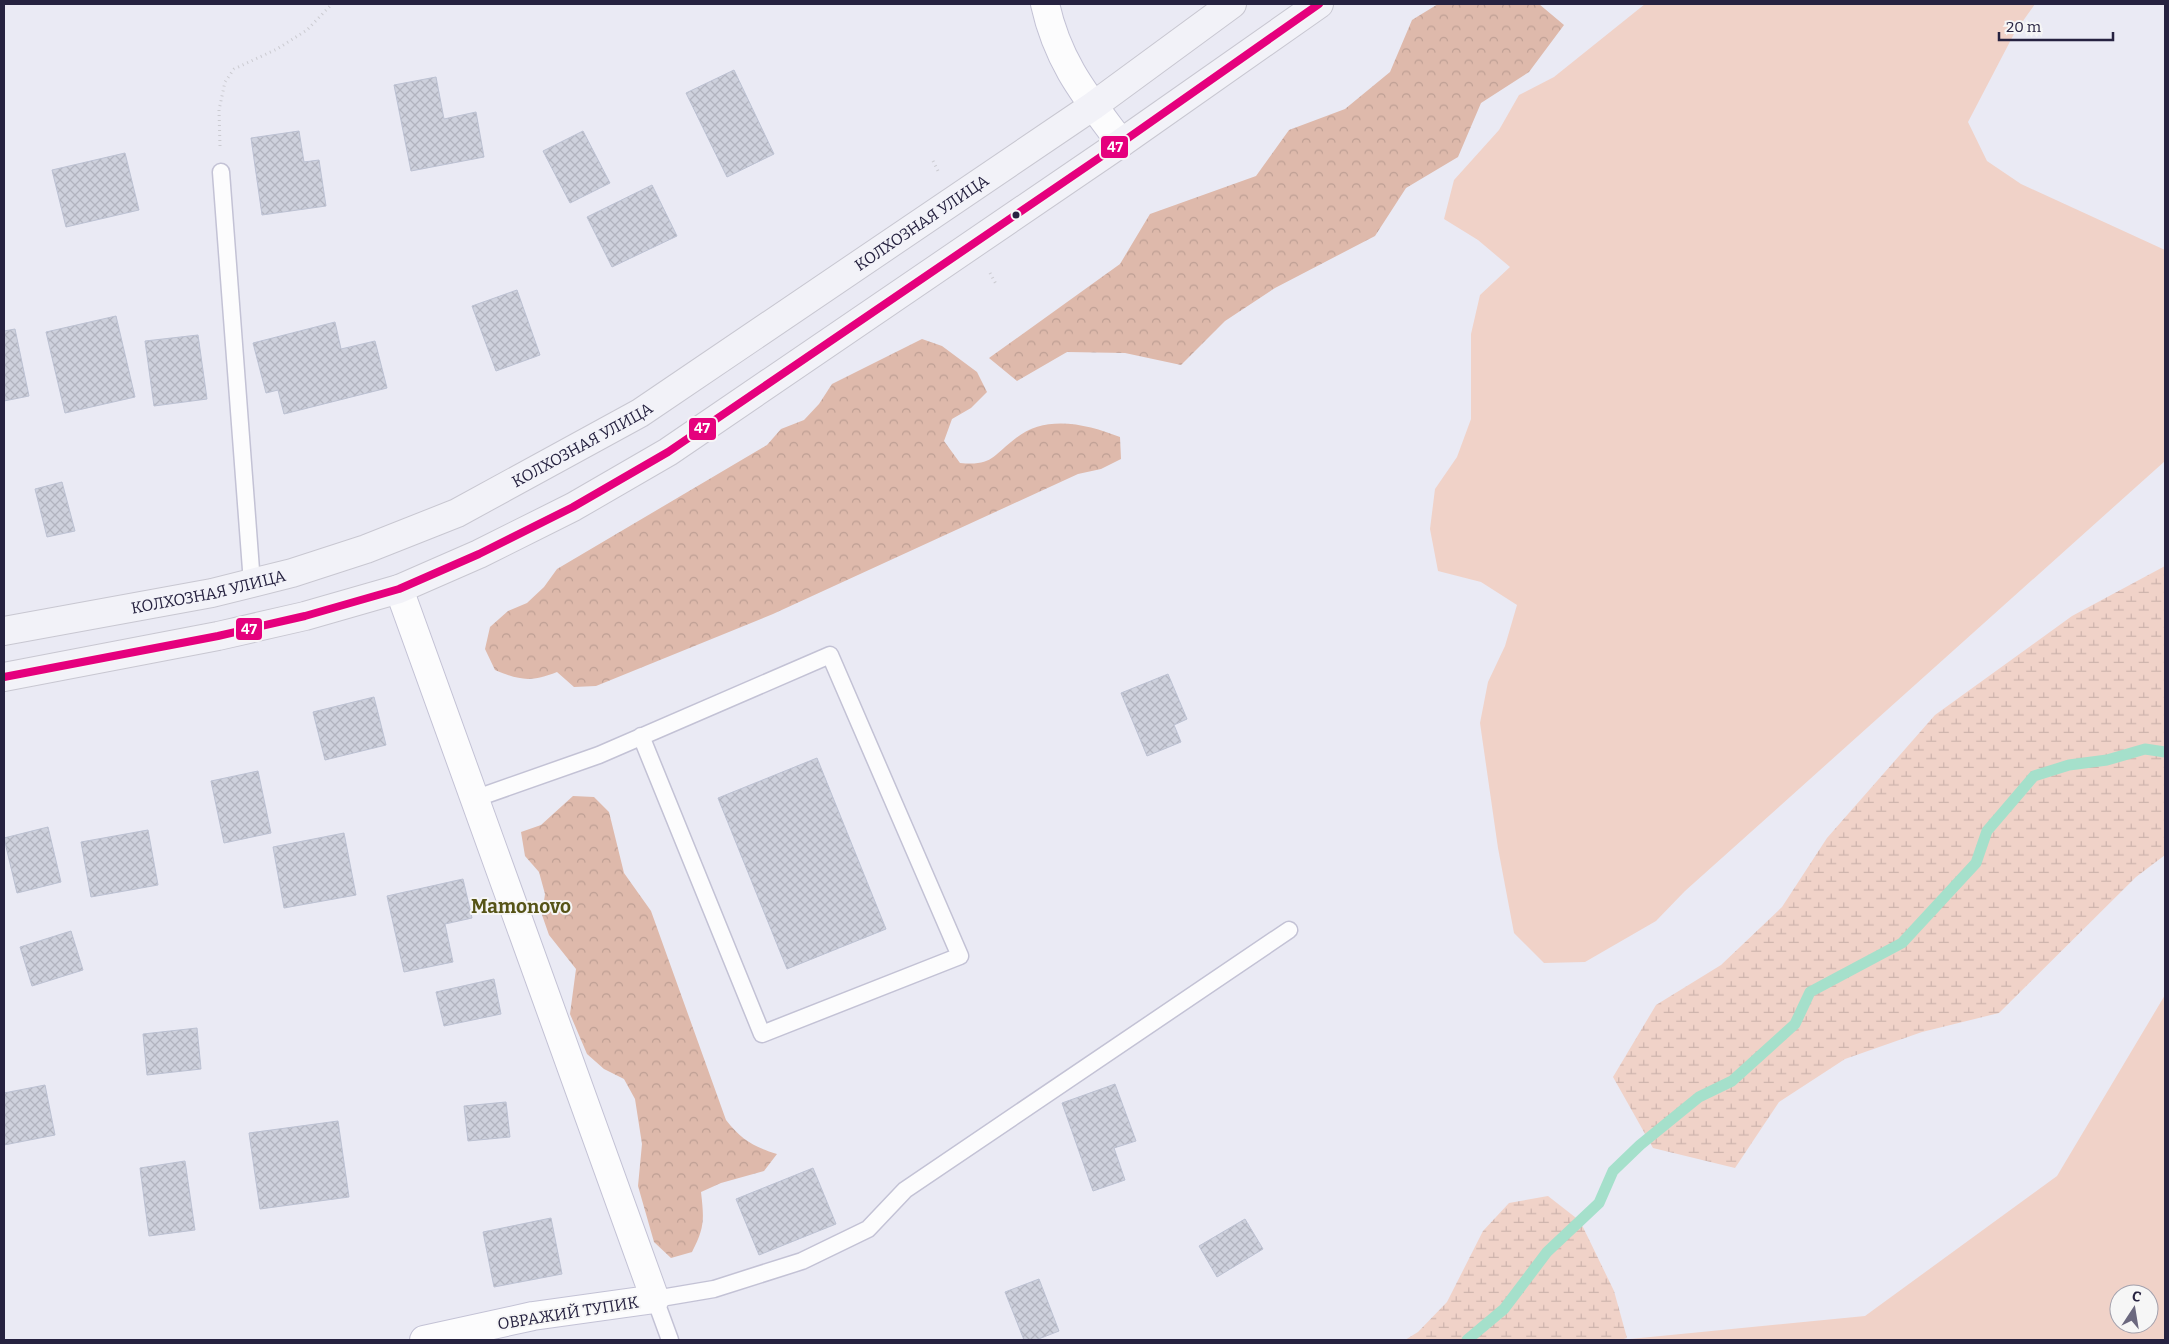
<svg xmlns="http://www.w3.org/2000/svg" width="2169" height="1344" viewBox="0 0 2169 1344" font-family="Bitter,serif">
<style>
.green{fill:#f0d2c8;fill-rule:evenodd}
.forest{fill:url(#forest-crowns)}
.wetland{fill:url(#wetland-marsh)}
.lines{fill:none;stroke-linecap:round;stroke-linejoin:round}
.stream{stroke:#a5e0cb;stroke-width:11}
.building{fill:url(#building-cross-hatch);stroke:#bcc1d2}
.service-casing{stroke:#c3c2d5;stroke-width:19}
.minor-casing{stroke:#c3c2d5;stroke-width:30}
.tertiary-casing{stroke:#c3c2d5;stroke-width:30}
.primary-casing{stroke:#c8c7d1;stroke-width:30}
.path{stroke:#cbcbd1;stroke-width:3;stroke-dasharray:1 4;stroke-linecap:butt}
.service{stroke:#fcfcfd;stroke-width:16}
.minor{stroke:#fcfcfd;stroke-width:28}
.tertiary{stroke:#fcfcfd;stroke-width:28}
.primary{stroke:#f2f2f8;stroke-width:28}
.bus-1-casing{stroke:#f6f6f6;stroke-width:11}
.bus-1{stroke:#e5007d;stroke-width:8}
.bus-dot{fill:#262240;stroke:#f6f6f6;stroke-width:2}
.labels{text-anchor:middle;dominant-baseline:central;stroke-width:4;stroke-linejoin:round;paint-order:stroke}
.street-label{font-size:16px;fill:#262240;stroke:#f6f6f6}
.quarter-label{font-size:19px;font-weight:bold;fill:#565417;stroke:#f6f6f6}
.line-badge{stroke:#f6f6f6;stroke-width:2}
.badge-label{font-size:14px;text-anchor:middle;font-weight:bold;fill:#fff}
</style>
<defs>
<pattern id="forest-crowns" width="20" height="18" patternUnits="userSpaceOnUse" patternTransform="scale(1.25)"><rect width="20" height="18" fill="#deb9ab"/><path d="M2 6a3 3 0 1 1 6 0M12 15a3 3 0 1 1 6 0" fill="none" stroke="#be9f94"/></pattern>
<pattern id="wetland-marsh" width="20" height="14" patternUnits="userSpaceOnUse" patternTransform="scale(1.25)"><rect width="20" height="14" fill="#f0d2c8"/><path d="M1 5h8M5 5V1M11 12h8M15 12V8" fill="none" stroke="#ceb4ad"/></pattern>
<pattern id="building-cross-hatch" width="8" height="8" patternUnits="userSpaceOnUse" patternTransform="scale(1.25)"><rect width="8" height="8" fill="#ced1dd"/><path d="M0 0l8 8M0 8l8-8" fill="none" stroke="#b1b3bf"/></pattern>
</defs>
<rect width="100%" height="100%" fill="#eaeaf4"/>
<g class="green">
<polygon points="1645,4 2035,4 2015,32 1968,122 1987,161 2021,184 2165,250 2165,461 1685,891 1656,921 1585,962 1544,963 1514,933 1498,848 1480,723 1488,682 1505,646 1517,605 1481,582 1438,571 1430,529 1435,489 1457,457 1471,419 1471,334 1480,295 1510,267 1478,240 1444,219 1454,180 1499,130 1519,95 1554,77"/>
<path d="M 2165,995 L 2165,1340 L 1620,1340 L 1865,1316 L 2057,1176 ZM 2119,1294 L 2149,1294 L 2149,1324 L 2119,1324 Z"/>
</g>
<g class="forest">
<polygon points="1438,4 1539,4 1564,25 1529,72 1481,103 1458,157 1406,188 1375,236 1275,288 1225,321 1181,365 1125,353 1067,352 1017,381 989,358 1120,264 1150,214 1256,176 1289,130 1345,109 1390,72 1412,20"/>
<path d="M 922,339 L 942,346 L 977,372 L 987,392 L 971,408 L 952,419 L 944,441 L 960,463 C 993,466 992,456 1016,438 C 1046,414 1087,424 1120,437 L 1121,459 L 1101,469 L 1078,474 L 773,614 L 596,686 L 574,687 L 557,672 C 531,682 521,681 495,670 L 485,649 L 490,627 L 508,611 L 527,603 L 544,587 L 557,569 L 767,445 L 781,429 L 804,420 L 819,404 L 832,384 Z"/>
<path d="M 573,796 L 594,797 L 609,812 L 624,873 L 651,911 L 726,1120 C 742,1140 752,1146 777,1154 L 764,1171 L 721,1183 L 701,1192 C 704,1219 705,1227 692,1252 L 671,1258 L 654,1242 L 638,1186 L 642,1144 L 635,1099 L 624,1079 L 604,1069 L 587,1054 L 570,1014 L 576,969 L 549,935 L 542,915 L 545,894 L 539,872 L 525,856 L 521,832 L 541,825 Z"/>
</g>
<g class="wetland">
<polygon points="2165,566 2165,855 2136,877 1999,1013 1922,1032 1845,1059 1779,1102 1735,1168 1653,1148 1613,1077 1656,1005 1721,965 1782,907 1827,838 1935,715 2072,616"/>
<polygon points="1548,1196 1580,1221 1614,1291 1627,1338 1620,1340 1405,1340 1418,1332 1447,1302 1483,1231 1509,1203"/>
</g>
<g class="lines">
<polyline class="stream" points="1467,1340 1504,1309 1547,1252 1599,1203 1613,1171 1640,1145 1699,1097 1732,1081 1795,1024 1810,992 1902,943 1976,863 1987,831 2034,776 2069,765 2107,760 2145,749 2165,752"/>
</g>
<g class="building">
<polygon points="734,70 774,154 727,177 686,93"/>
<polygon points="436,77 444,119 476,112 484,157 411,171 394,85"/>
<polygon points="299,131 304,162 319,160 326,206 262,215 251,138"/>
<polygon points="583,131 610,183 570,203 543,151"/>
<polygon points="125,153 139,210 66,227 52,170"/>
<polygon points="652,185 677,236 612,267 587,217"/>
<polygon points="517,290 540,355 496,371 472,306"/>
<polygon points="116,316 135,397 65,413 46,332"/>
<polygon points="335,322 341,349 375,341 387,388 284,414 278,390 266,393 253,343"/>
<polygon points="15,329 29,396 4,401 4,331"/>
<polygon points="198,335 207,399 154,406 145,341"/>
<polygon points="62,482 75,531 47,537 35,489"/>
<polygon points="1168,674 1187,719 1174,725 1181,742 1147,756 1121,693"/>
<polygon points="374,697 386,745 325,760 313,712"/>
<polygon points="817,758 886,929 787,969 718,798"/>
<polygon points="258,771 271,833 224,843 211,781"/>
<polygon points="48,827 61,882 17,893 4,838"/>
<polygon points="148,830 158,885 91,897 81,842"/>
<polygon points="344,833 356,895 284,908 273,847"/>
<polygon points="463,879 472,918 445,924 453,962 404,972 387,896"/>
<polygon points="71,931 83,970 32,986 20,947"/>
<polygon points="494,979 501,1014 444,1026 436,992"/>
<polygon points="197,1028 201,1069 147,1075 143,1034"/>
<polygon points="1115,1084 1136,1141 1114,1148 1125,1180 1093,1191 1062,1103"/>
<polygon points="45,1085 55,1135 4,1145 4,1093"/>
<polygon points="506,1102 510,1137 468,1141 464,1106"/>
<polygon points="338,1121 349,1197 260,1209 249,1133"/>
<polygon points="185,1161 195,1230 149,1236 140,1168"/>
<polygon points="813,1168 836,1224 759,1255 736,1199"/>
<polygon points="551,1218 562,1274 494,1287 483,1232"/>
<polygon points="1245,1219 1263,1249 1217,1277 1199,1246"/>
<polygon points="1039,1279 1059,1331 1036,1340 1024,1340 1005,1292"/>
</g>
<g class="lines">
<defs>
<g id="service">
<polyline points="221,172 252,583"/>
<polyline points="474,799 599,755 830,655 960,956 762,1034 641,736"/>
<polyline points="670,1340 655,1299 714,1289 802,1261 868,1229 905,1190 1289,930"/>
</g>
<polyline id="minor" points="399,589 655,1299 533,1316 424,1340"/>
<path id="tertiary" d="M 1045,4 C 1058,63 1086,96 1121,143"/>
<g id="primary">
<path id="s1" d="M 4,631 L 212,593 L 292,573 L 366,549 L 457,513 L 640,413 L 1093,106 L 1232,4"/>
<polyline points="4,677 218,636 305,616 399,589 479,554 573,507 668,452 1121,143 1319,4"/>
</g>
</defs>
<use href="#service" class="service-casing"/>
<use href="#minor" class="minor-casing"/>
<use href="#tertiary" class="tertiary-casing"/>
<use href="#primary" class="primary-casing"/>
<g class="path">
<polyline points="220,146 219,110 225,82 234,69 277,49 307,30 332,4"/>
<polyline points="933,161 938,171"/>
<polyline points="990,273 996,284"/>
</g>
<use href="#service" class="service"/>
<use href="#minor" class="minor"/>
<use href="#tertiary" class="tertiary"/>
<use href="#primary" class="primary"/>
<defs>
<polyline id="bus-1" points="4,677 218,636 305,616 399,589 479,554 573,507 668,452 1121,143 1319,4"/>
</defs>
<use href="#bus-1" class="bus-1-casing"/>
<use href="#bus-1" class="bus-1"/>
</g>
<circle class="bus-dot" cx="1016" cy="215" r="4.5"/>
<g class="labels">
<g class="street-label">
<text stroke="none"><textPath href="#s1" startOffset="1018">КОЛХОЗНАЯ УЛИЦА</textPath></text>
<text stroke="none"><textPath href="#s1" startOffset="612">КОЛХОЗНАЯ УЛИЦА</textPath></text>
<text stroke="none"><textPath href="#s1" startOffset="208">КОЛХОЗНАЯ УЛИЦА</textPath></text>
<text transform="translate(568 1313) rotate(-9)">ОВРАЖИЙ ТУПИК</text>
</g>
<g class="quarter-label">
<text x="521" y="906">Mamonovo</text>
</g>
</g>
<g class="line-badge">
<rect x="1100" y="135" width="29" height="24" rx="5" fill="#e5007d"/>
<rect x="688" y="417" width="29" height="24" rx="5" fill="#e5007d"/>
<rect x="235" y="617" width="28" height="24" rx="5" fill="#e5007d"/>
</g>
<g class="badge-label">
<text x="1115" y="152">47</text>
<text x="702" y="433">47</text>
<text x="249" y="634">47</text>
</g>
<rect width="2169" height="1344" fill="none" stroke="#262240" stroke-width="10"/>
<g transform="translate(2134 1309) rotate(12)"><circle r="24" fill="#f6f6f6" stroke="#a3a1ad"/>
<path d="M0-4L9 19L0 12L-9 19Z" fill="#6b687f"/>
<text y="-8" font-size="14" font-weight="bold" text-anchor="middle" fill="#262240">С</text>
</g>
<path d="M1999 32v8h114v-8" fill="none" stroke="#262240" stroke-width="2.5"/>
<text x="2006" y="32" font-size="15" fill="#262240" stroke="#f6f6f6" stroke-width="4" paint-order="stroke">20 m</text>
</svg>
